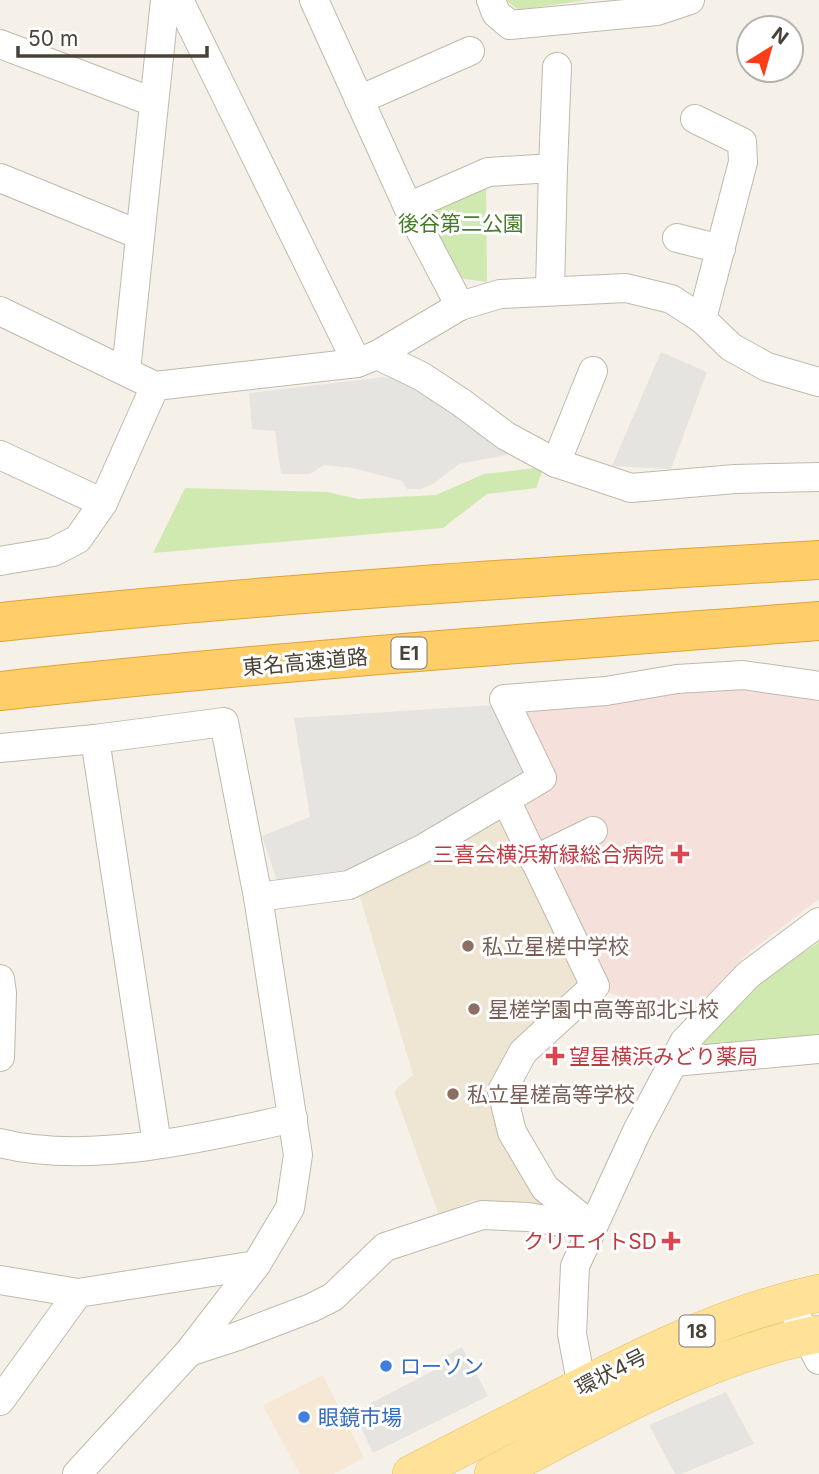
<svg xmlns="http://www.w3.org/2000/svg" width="819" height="1474" viewBox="0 0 819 1474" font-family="Inter,'Noto Sans JP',sans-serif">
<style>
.commercial{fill:#f6e8d4}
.education{fill:#eee6d3}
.medical{fill:#f5e0dc}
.green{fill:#d0e9b1}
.parking{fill:#e6e4e0}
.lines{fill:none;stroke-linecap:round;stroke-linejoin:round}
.minor-casing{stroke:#c0b9ab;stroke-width:30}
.major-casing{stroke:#e6c066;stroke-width:38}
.highway-casing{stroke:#e0a337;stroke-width:40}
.minor{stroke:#fff;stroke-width:28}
.major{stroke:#ffe297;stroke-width:37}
.highway{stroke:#ffce69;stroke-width:38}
.health-dot{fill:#e0444e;stroke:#fff;stroke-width:2.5}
.education-dot{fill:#8d6e63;stroke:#fff;stroke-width:2.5}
.shop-dot{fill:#3f7fe0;stroke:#fff;stroke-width:2.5}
.labels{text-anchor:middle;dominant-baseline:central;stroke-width:6;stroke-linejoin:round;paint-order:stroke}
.shield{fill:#fff;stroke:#807b73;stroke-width:2}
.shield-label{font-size:19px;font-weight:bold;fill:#494237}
.park-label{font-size:21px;fill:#477c29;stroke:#fff}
.street-label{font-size:21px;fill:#494237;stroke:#fff}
.health-label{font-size:21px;fill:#be3a42;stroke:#fff;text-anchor:end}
.education-label{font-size:21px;fill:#785e54;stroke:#fff;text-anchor:start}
.shop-label{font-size:21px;fill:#366cbe;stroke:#fff;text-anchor:start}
</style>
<rect width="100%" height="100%" fill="#f5f1e9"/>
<polygon class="commercial" points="323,1375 364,1458 334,1474 300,1474 263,1406"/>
<polygon class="education" points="506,811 583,982 504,1064 541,1206 474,1200 439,1215 394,1091 413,1075 357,887"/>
<polygon class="medical" points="741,685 819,698 819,899 747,954 707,996 659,1010 605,991 520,808 552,782 519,707"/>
<g class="green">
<polygon points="506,0 588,0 518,10"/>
<polygon points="486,179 487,282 459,278 426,211"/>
<polygon points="544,467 536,488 487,494 443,528 153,553 185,488 327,492 358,499 436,495 484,474"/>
<polygon points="819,942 819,1041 692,1048 759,982"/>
</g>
<g class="parking">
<polygon points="661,352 707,372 671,469 612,466"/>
<polygon points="384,377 416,384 511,454 459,464 433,484 421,489 407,489 402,481 353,468 324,465 310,474 281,474 275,431 252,429 249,393"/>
<polygon points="494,705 526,777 349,870 277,880 262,836 310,817 294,718"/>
<polygon points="462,1347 488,1396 373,1453 354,1412 446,1364 444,1357"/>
<polygon points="726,1392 754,1444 681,1474 675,1474 649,1425"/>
</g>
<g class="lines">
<defs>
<g id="minor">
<polyline points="179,0 357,363"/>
<polyline points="314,0 408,207 460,306"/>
<polyline points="491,0 496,13 510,25 657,11 690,0"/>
<polyline points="0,44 153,102"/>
<polyline points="359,100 470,51"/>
<polyline points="695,119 742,142 743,162 702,319"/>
<polyline points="553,168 557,67"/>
<polyline points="0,178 140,235"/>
<polyline points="408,207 488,172 553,168 550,290"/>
<polyline points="677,238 721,249"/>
<polyline points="0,311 155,386 357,363 377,355 421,376 462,403 506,436 556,463 631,488 735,479 819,477"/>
<polyline points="377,355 460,306 500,294 626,288 671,299 702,319 731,347 767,367 819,382"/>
<polyline points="126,371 165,0"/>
<polyline points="0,455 103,503"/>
<polyline points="556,463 593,371"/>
<polyline points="0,561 53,552 78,539 103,503 155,386"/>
<polyline points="95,739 157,1144"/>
<polyline points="0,748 95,739 224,722 258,897 349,885 424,848 542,778 504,699 606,691 677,679 743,675 819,686"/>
<polyline points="506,800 595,986 523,1052 502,1091 512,1132 545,1188 593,1227 575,1266 572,1334 582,1387 591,1404"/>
<polyline points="534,860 593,831"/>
<polyline points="0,979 2,993 0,1057"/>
<polyline points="673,1062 819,1049"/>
<path d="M 0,1143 C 87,1165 206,1138 293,1118"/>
<polyline points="0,1280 78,1293 256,1265 290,1208 298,1155 258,897"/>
<polyline points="788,1300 819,1360"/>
<polyline points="189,1352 238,1336 311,1308 333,1297 385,1247 482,1215 528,1217 593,1227 637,1131 684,1042 748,975 819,922"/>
<polyline points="0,1401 78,1293"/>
<polyline points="77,1474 189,1352 256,1265"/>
</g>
<g id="major">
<path d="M 411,1474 C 465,1446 519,1419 573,1391 C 652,1351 731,1312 819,1293"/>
<path d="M 493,1474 C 597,1420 701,1356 819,1334"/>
</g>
<g id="highway">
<path d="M 0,622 C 272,593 546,576 819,560"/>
<path d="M 0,691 C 272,661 546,642 819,621"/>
</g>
</defs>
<use href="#minor" class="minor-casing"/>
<use href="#major" class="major-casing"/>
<use href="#highway" class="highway-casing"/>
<use href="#minor" class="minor"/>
<use href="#major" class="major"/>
<use href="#highway" class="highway"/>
</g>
<g class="health-dot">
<path d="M676.5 843.5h7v7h7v7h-7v7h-7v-7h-7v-7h7z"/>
<path d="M551.5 1045.5h7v7h7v7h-7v7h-7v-7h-7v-7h7z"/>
<path d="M667.5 1230.5h7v7h7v7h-7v7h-7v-7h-7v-7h7z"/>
</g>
<g class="education-dot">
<circle cx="468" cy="946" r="7"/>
<circle cx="474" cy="1009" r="7"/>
<circle cx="453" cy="1094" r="7"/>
</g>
<g class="shop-dot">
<circle cx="386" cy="1366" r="7"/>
<circle cx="304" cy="1417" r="7"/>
</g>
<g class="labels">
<g class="shield">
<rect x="391.5" y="637.5" width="35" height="31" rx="5"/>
<rect x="679.5" y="1315.5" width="35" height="31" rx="5"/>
</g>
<g class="shield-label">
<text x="409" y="653">E1</text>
<text x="697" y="1331">18</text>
</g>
<g class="park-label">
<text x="461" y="223">後谷第二公園</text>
</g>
<g class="street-label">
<text transform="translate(305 662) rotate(-5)">東名高速道路</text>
<text transform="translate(611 1372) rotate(-27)">環状4号</text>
</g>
<g class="health-label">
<text x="664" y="854">三喜会横浜新緑総合病院</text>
<text x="569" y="1056" text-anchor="start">望星横浜みどり薬局</text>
<text x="657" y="1241">クリエイトSD</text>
</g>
<g class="education-label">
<text x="482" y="946">私立星槎中学校</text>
<text x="488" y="1009">星槎学園中高等部北斗校</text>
<text x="467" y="1094">私立星槎高等学校</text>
</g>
<g class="shop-label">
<text x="400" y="1366">ローソン</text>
<text x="318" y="1417">眼鏡市場</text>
</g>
</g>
<g transform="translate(770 49) rotate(37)"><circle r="33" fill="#ffffff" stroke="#b6b3af" stroke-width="2"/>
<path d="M0-5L12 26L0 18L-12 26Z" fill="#fd3c18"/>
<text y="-10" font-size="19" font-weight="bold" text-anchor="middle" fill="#494237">N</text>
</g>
<path d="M18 46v10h189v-10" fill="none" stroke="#494237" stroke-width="3.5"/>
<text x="28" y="46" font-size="21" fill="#494237" stroke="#ffffff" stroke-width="5" paint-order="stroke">50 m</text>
</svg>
